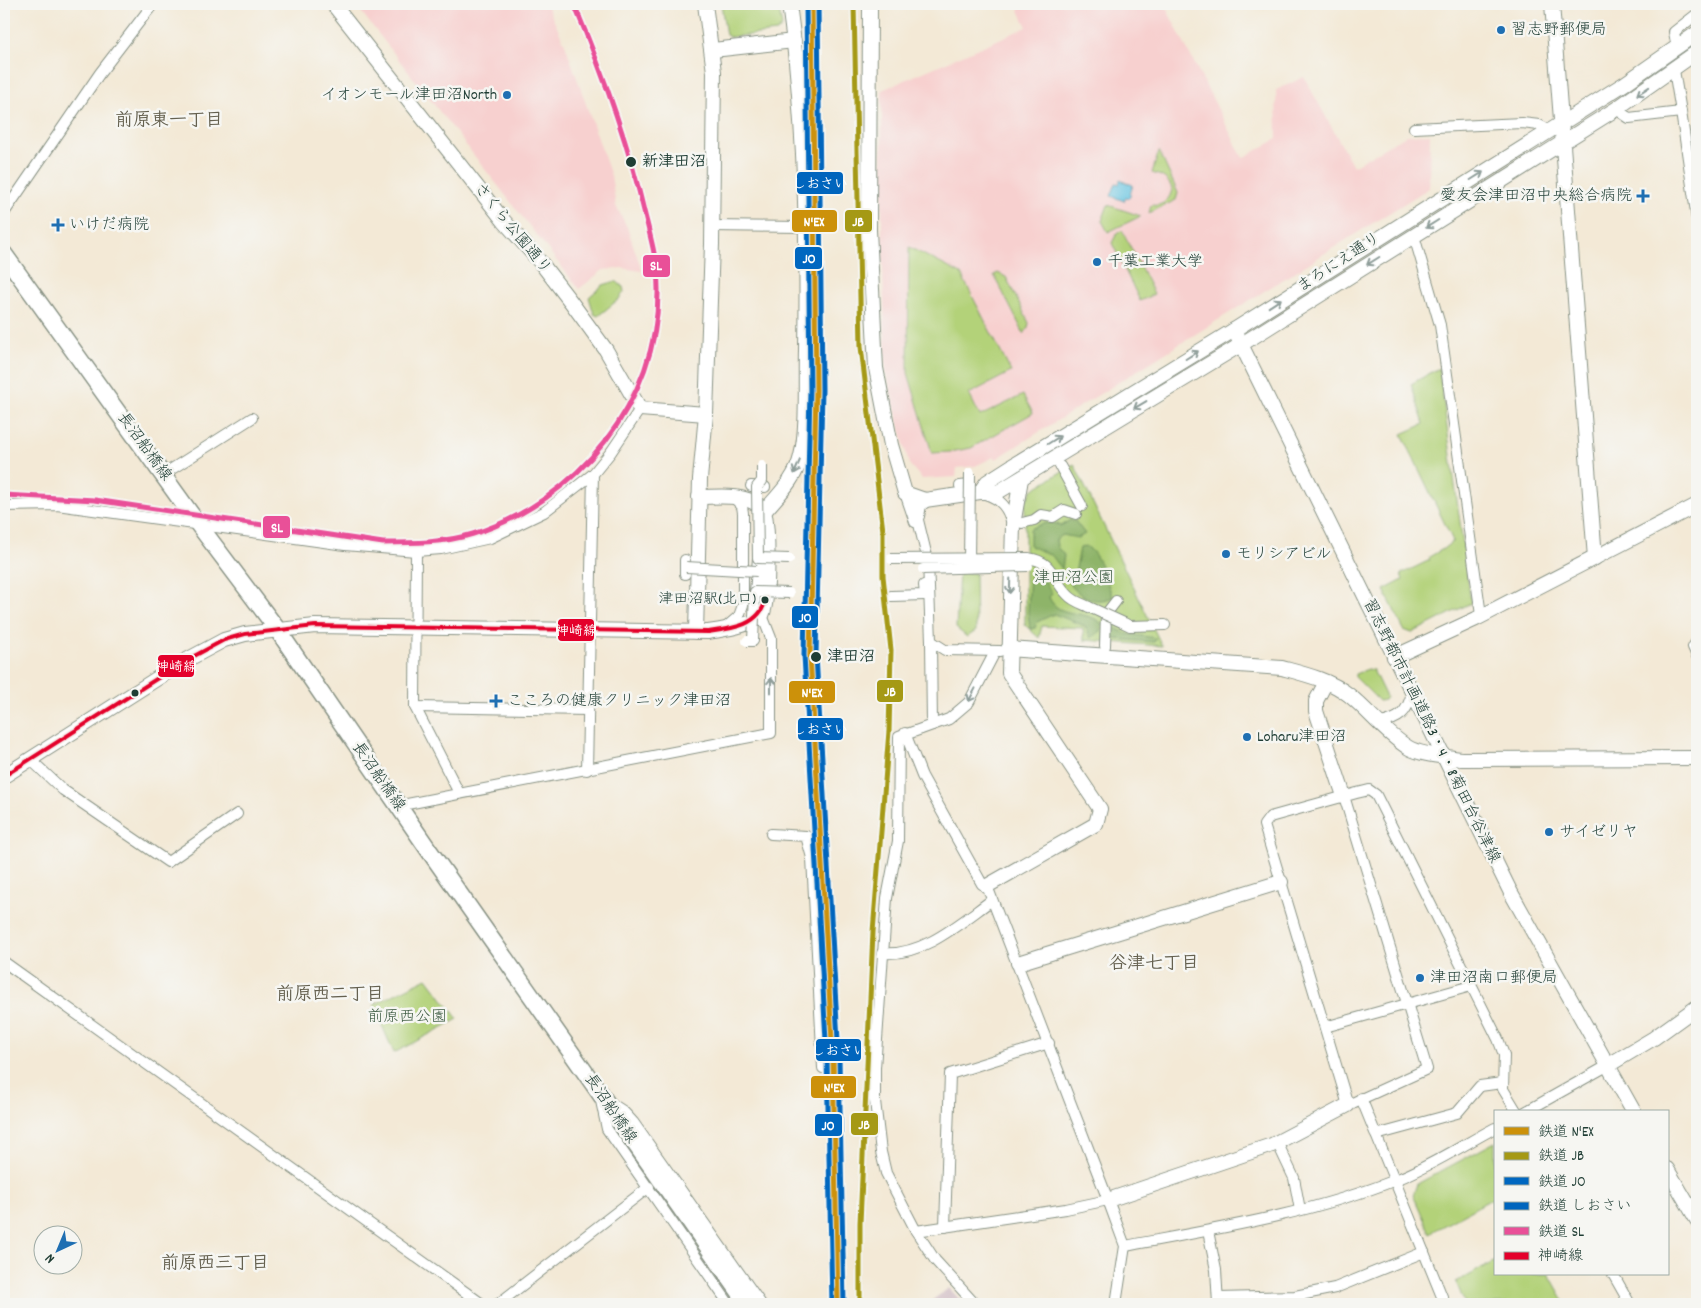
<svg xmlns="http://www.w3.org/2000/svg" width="1701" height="1308" viewBox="0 0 1701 1308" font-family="Dekko,'Klee One',sans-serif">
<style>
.built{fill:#f7d0cf}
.industrial{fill:#d2bec5}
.green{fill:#b3d279;stroke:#698856}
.forest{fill:#8eb469;stroke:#56784e}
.water{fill:#63c3e1;stroke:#41808a}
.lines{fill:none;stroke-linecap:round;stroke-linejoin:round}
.street-casing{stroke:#899385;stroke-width:12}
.secondary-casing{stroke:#899385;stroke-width:16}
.primary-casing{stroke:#899385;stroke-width:19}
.street{stroke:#fff;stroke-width:10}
.secondary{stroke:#fff;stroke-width:14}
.primary{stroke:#fff;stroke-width:16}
.street-bridge-casing{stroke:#899385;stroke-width:12;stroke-linecap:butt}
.street-bridge{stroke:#fff;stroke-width:10}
.bus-1-casing{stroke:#f6f6f2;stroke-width:8}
.bus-1{stroke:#e4002b;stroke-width:4}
.rail-1-casing{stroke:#f6f6f2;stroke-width:9}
.rail-2-casing{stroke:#f6f6f2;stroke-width:9}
.rail-3-casing{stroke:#f6f6f2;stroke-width:9}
.rail-4-casing{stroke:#f6f6f2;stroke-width:9}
.rail-5-casing{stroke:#f6f6f2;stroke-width:9}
.rail-1{stroke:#cc910a;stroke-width:5}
.rail-2{stroke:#a59915;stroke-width:5}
.rail-3{stroke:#0067c0;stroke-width:5}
.rail-4{stroke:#0065bd;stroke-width:5}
.rail-5{stroke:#e95098;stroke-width:5}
.oneway{stroke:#8f9e9a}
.poi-dot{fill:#1f6fb2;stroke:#f6f6f2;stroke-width:2}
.stop-dot{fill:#1f3d34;stroke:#f6f6f2;stroke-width:2}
.labels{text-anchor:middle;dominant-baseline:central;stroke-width:5;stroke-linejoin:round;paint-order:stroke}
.bus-label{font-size:15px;fill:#1f3d34;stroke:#f6f6f2;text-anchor:end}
.poi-label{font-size:16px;fill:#1f3d34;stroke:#f6f6f2;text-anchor:start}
.stop-label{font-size:16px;font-weight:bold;fill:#1f3d34;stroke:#f6f6f2;text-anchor:start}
.street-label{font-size:16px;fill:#1f3d34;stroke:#f6f6f2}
.park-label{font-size:16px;fill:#3d5b42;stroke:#f6f6f2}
.neighbourhood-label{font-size:18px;font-weight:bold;fill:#656150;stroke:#f6f6f2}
.line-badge{stroke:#f6f6f2;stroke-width:2}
.badge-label{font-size:14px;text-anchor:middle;font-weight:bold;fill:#fff}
</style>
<rect width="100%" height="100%" fill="#f6f6f2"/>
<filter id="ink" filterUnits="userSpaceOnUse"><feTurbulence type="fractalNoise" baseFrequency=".02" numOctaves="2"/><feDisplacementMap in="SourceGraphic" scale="10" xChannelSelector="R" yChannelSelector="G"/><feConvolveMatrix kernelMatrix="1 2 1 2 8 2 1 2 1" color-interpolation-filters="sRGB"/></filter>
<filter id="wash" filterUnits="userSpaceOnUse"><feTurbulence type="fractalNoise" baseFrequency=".0096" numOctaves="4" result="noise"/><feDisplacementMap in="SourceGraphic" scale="20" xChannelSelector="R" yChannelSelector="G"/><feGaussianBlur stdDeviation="1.12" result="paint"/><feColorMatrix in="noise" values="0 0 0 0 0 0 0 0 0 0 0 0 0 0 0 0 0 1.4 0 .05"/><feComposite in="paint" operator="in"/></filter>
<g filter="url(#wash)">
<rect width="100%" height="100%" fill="#f3e9d6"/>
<g class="built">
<polygon points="355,4 546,4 565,44 611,176 616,206 627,227 642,271 621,268 603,270 579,289"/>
<polygon points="1016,4 1164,4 1243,158 1277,139 1276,90 1304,77 1353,166 1407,135 1430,134 1429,188 996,459 994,457 975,466 957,468 956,477 922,479 909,464 886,372 882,229 882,90 1027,27"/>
</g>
<polygon class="industrial" points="949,1288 964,1304 927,1304"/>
<g class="green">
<polygon points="721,4 778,4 782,26 777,32 730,37 726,35"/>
<path d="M 1159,151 L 1178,193 L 1176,200 L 1149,213 L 1151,205 C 1162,207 1170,200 1172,189 C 1168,178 1162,176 1152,173 Z"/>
<polygon points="1108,205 1141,216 1108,232 1102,221"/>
<polygon points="1122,230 1154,294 1140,301 1112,243 1116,235"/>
<polygon points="909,247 961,274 1011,372 969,394 980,416 1023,395 1033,413 971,448 950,452 932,453 908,373"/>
<polygon points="998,273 1006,277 1029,323 1028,328 1024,334 994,275"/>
<polygon points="616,281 623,287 624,292 619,299 598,316 594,314 589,297 603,285"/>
<polygon points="1439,368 1471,603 1412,633 1404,630 1384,590 1403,580 1401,574 1430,560 1429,557 1443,549 1453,541 1402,434 1424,424 1411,384"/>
<polygon points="1074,464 1162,646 1084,640 1083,628 1042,626 1039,638 1025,625 1025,503 1032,490"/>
<polygon points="959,572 975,573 976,631 967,637 956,628"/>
<polygon points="1368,669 1373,670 1386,697 1384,700 1379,701 1355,677 1355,674"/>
<polygon points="427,978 458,1019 394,1053 373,1005"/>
<polygon points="1495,1142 1495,1197 1430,1233 1413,1195 1417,1184"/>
<polygon points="1495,1261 1495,1274 1549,1274 1566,1304 1465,1304 1456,1282"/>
</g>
<g class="forest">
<path d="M 1070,520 L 1075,521 L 1085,534 L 1078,538 L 1063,535 L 1056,539 L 1057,547 L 1064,555 L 1062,569 L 1052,556 L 1030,546 L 1030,529 C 1040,525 1050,519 1061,526 Z"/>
<path d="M 1086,546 C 1101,555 1106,582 1113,597 C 1095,605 1078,597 1068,581 L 1075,573 L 1080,548 Z"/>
<path d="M 1030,568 L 1043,577 L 1052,594 L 1049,597 C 1058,620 1088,608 1103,625 L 1101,631 L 1091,638 L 1085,626 L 1054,614 L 1037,622 L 1035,628 L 1030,629 L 1028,613 Z"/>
<polygon points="1113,627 1127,634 1156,638 1154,642 1113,639"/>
</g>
<polygon class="water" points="1120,180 1133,185 1129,198 1126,197 1124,201 1111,196 1116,183 1119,184"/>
</g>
<g filter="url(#ink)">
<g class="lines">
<defs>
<g id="street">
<polyline points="1677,48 1674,32 1697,14"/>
<polyline points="1616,109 1629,118 1681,112 1674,70"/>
<polyline points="1681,112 1697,219"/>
<polyline points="1414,128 1522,123 1539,125 1550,131"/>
<polyline points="4,213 100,73 153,4"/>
<polyline points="711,226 805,227"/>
<polyline points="1414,236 1440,325 1481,615"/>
<polyline points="1060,466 1082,506"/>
<polyline points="164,474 252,418"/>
<polyline points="751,486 765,487"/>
<polyline points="960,486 970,485"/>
<polyline points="905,493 915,522"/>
<path d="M 985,494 C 1001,499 1008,508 1012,524"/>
<polyline points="4,506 57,505 345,545 416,551 441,549 490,538 544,512 593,474 611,452 640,409"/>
<polyline points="917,516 928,561 931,641 945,650 1000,651"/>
<polyline points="1022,523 1034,520 1041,515 1053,517 1064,510 1076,514"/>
<polyline points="416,551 415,707 459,793"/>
<path d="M 1028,558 C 1055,562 1051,579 1068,595 C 1073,601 1083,604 1089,607"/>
<polyline points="685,560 685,574"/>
<polyline points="755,592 758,558"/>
<polyline points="891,596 925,595 924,585"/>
<polyline points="1124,623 1130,626 1165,625"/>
<polyline points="724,629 739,616 743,605 743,513 742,506 733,497"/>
<polyline points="931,641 932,725"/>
<polyline points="1697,641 1693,647 1697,656"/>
<polyline points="1105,646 1106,614 1116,601"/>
<polyline points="415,707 588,710"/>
<path d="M 1379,723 C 1399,720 1407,713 1412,693"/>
<polyline points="905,733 922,776 982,884 987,886 1108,1200 1125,1246 1116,1304"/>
<polyline points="30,759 63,790 168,862 237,814"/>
<polyline points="587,770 593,474"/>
<path d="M 1344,796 L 1427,1069 L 1348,1105 L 1264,825 L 1270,817 C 1303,808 1336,798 1369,790 L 1376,795 L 1498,1039 L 1504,1055 L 1503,1089 L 1517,1112"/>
<polyline points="397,806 771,733 771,638 762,615"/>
<polyline points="771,834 806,836 812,858 823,1068"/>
<path d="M 882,953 C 923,957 961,922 992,900"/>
<polyline points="4,962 482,1304"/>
<polyline points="1325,1027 1471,986"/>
<polyline points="1361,1098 1445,1304"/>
<polyline points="601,1101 607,1129 729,1304"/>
<polyline points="609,1102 623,1111 633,1122 761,1304"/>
<polyline points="1525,1112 1607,1066"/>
<polyline points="1376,1135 1457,1113 1480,1086 1502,1083"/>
<polyline points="1277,1142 1294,1178 1300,1210"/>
<polyline points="945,1227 950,1074 1049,1043"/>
<polyline points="916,1231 1066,1209 1108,1200"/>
<polyline points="1208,1231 1216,1270 1218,1304"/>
<path d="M 1125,1246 C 1216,1229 1311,1214 1398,1179 C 1431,1166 1463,1145 1495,1128"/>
<polyline points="1613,1274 1630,1304"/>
<polyline points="1219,1298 1295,1296 1335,1288 1424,1252"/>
<polyline points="498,1304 649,1187"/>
<polyline points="975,1304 935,1260 916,1231 886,1173 881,1152 875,1101 875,1068 887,898 898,841 899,737 949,719 969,702 995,652"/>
</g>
<g id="secondary">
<polyline points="333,4 504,221 541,263 571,302 606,350 640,409 706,414"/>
<polyline points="870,4 869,230 876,368 891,445 905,493 925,500 980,492 998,492 1242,344 1616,109 1697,52"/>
<polyline points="1552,4 1595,558"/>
<polyline points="713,50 794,41"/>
<polyline points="1234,330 1510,891 1634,1112"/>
<polyline points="980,492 987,482 1012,466 1234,330 1624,84 1697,33"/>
<path d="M 764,512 C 778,495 796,479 801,456 C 808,429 805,380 806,351 C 808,236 805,118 789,4"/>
<polyline points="917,516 919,505 925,500"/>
<polyline points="696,632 700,479 706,414 712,244 714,72 705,4"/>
<path d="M 1008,649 L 1282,668 C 1304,674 1330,680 1349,695 C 1369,711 1386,734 1409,748 C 1424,756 1445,756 1461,759 L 1697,758"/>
<polyline points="1394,657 1476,619 1697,505"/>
<polyline points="1326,682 1316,701 1316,711 1344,796"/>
<path d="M 4,776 L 183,662 L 224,640 L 245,634 L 315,626 L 708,632 C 721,630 754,625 762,615 C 769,606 768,537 766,523 C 766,517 764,511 759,506 C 743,493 718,497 699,497"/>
<polyline points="987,886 1096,824 1100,809 1009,673 1013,525 1021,479"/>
<polyline points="1018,963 1281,882"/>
<polyline points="1607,1066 1654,1038 1697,1007"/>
<polyline points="1667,1169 1697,1220"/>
<polyline points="1108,1200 1272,1145 1348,1105"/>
</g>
<polyline id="primary" points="4,254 198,524 277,629 428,849 748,1304"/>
</defs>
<use href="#street" class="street-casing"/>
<use href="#secondary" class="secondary-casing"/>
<use href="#primary" class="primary-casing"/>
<use href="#street" class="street"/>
<use href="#secondary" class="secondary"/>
<use href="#primary" class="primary"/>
<defs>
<g id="street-bridge">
<polyline points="762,466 762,481 757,487 758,558 789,559"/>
<polyline points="891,559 1028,558"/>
<polyline points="969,564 970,473"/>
<polyline points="686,567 757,571"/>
<polyline points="923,569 1028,566"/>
<polyline points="1089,607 1124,623"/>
<polyline points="747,641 753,641 755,592 789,593"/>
</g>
</defs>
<use href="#street-bridge" class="street-bridge-casing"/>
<use href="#street-bridge" class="street-bridge"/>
<defs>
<path id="bus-1" d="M 4,776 L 183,662 L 224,640 L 245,634 L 315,626 L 708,632 C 731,629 760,626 766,599"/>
</defs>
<use href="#bus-1" class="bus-1-casing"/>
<use href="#bus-1" class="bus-1"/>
<defs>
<polyline id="rail-1" points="812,4 816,390 810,655 833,1058 838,1304"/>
<polyline id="rail-2" points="854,4 861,347 883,531 883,576 891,650 889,731 873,932 860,1223 860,1304"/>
<polyline id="rail-3" points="806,4 810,390 804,655 827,1058 832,1304"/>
<polyline id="rail-4" points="818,4 822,390 816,655 839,1058 844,1304"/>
<path id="rail-5" d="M 4,495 L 95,500 L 383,543 C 413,543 444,543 473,534 C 576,502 660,401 658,289 C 658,264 651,239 645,215 C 628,142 603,73 574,4"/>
</defs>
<use href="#rail-1" class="rail-1-casing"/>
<use href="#rail-2" class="rail-2-casing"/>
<use href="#rail-3" class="rail-3-casing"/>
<use href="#rail-4" class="rail-4-casing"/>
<use href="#rail-5" class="rail-5-casing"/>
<use href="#rail-1" class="rail-1"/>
<use href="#rail-2" class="rail-2"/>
<use href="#rail-3" class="rail-3"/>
<use href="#rail-4" class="rail-4"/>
<use href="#rail-5" class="rail-5"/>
</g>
<defs><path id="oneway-shaft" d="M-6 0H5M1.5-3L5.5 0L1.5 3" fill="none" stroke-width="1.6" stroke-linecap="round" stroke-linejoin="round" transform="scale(1.25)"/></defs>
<g class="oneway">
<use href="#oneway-shaft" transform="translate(1643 91) rotate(146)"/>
<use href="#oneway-shaft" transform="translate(1477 176) rotate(-32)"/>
<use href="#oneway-shaft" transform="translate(1432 224) rotate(148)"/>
<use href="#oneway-shaft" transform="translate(1373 261) rotate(148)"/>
<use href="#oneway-shaft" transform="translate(1275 303) rotate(-33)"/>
<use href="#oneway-shaft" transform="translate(1192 355) rotate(-32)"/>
<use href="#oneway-shaft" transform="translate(1140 405) rotate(149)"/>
<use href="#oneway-shaft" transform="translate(1054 440) rotate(-32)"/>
<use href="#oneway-shaft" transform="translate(797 467) rotate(113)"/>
<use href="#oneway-shaft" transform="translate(1010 586) rotate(92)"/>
<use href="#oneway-shaft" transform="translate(771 685) rotate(-90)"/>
<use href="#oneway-shaft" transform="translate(972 695) rotate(118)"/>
</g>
</g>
<g class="poi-dot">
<circle cx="1501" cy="30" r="5"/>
<circle cx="507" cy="95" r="5"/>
<path d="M1640.5 188.5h5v5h5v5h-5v5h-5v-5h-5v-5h5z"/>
<path d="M55.5 217.5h5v5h5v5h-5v5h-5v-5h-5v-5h5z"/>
<circle cx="1097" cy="262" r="5"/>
<circle cx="1226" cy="554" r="5"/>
<path d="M493.5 693.5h5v5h5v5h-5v5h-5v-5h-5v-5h5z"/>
<circle cx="1247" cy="737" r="5"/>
<circle cx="1549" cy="832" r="5"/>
<circle cx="1420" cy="978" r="5"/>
</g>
<g class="stop-dot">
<circle cx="631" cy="162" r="6"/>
<circle cx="765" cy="600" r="4.5"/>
<circle cx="816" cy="657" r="6"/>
<circle cx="135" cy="693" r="4.5"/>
</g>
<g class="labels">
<g class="bus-label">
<text x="756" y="600">津田沼駅(北口)</text>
</g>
<g class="poi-label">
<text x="1511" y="30">習志野郵便局</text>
<text x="497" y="95" text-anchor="end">イオンモール津田沼North</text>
<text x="1632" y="196" text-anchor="end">愛友会津田沼中央総合病院</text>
<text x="69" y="225">いけだ病院</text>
<text x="1107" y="262">千葉工業大学</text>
<text x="1236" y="554">モリシアビル</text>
<text x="507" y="701">こころの健康クリニック津田沼</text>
<text x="1257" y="737">Loharu津田沼</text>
<text x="1559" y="832">サイゼリヤ</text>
<text x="1430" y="978">津田沼南口郵便局</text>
</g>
<g class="stop-label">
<text x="642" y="162">新津田沼</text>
<text x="827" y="657">津田沼</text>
</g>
<g class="street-label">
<text transform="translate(512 229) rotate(51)">さくら公園通り</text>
<text transform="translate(1339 263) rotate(-33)">まろにえ通り</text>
<text transform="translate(144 447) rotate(54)">長沼船橋線</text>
<text transform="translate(1431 731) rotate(64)">習志野都市計画道路3・4・8菊田台谷津線</text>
<text transform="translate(378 777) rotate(55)">長沼船橋線</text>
<text transform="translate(610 1109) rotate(56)">長沼船橋線</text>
</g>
<g class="park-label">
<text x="1074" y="578">津田沼公園</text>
<text x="407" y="1017">前原西公園</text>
</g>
<g class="neighbourhood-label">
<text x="169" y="121">前原東一丁目</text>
<text x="1154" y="964">谷津七丁目</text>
<text x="330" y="995">前原西二丁目</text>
<text x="215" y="1264">前原西三丁目</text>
</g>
</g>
<g class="line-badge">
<rect x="796" y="171" width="48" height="24" rx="5" fill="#0065bd"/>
<rect x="791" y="209" width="47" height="24" rx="5" fill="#cc910a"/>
<rect x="844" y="209" width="29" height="24" rx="5" fill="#a59915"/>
<rect x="794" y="246" width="29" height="24" rx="5" fill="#0067c0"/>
<rect x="642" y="254" width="29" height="24" rx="5" fill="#e95098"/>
<rect x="262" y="515" width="29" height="24" rx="5" fill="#e95098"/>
<rect x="791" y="605" width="28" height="24" rx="5" fill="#0067c0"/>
<rect x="557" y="618" width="38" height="24" rx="5" fill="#e4002b"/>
<rect x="157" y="654" width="38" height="24" rx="5" fill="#e4002b"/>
<rect x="876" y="679" width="28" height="24" rx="5" fill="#a59915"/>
<rect x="788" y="680" width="48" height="24" rx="5" fill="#cc910a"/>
<rect x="797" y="717" width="47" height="24" rx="5" fill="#0065bd"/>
<rect x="815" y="1038" width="47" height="24" rx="5" fill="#0065bd"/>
<rect x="810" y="1075" width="47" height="24" rx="5" fill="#cc910a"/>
<rect x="850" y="1112" width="29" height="24" rx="5" fill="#a59915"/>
<rect x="814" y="1113" width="29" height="24" rx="5" fill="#0067c0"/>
</g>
<g class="badge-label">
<text x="820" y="188">しおさい</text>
<text x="814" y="226">N'EX</text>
<text x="858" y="226">JB</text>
<text x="809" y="263">JO</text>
<text x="656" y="270">SL</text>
<text x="277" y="532">SL</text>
<text x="805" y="622">JO</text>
<text x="576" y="635">神崎線</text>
<text x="176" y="671">神崎線</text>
<text x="890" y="696">JB</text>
<text x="812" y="697">N'EX</text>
<text x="820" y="734">しおさい</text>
<text x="839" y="1055">しおさい</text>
<text x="834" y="1092">N'EX</text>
<text x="864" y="1129">JB</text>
<text x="828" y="1130">JO</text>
</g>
<rect width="1701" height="1308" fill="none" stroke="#f6f6f2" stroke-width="20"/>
<rect x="1494" y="1110" width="175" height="165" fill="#f6f6f2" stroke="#a0aca6"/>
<rect x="1504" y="1127" width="25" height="8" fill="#cc910a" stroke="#a0aca6"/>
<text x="1538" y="1136" font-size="15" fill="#1f3d34">鉄道 N'EX</text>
<rect x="1504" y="1152" width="25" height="8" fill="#a59915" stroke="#a0aca6"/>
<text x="1538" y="1160" font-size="15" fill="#1f3d34">鉄道 JB</text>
<rect x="1504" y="1177" width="25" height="8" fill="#0067c0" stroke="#a0aca6"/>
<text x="1538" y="1186" font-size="15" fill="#1f3d34">鉄道 JO</text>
<rect x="1504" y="1202" width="25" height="8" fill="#0065bd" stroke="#a0aca6"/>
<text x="1538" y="1210" font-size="15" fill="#1f3d34">鉄道 しおさい</text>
<rect x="1504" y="1227" width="25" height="8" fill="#e95098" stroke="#a0aca6"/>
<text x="1538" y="1236" font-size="15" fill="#1f3d34">鉄道 SL</text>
<rect x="1504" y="1252" width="25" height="8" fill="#e4002b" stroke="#a0aca6"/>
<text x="1538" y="1260" font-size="15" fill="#1f3d34">神崎線</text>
<g transform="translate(58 1250) rotate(224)"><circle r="24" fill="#f6f6f2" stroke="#a0aca6"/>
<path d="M0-4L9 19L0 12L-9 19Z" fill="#1f6fb2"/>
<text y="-8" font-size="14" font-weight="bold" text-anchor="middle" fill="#1f3d34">N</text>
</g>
</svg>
